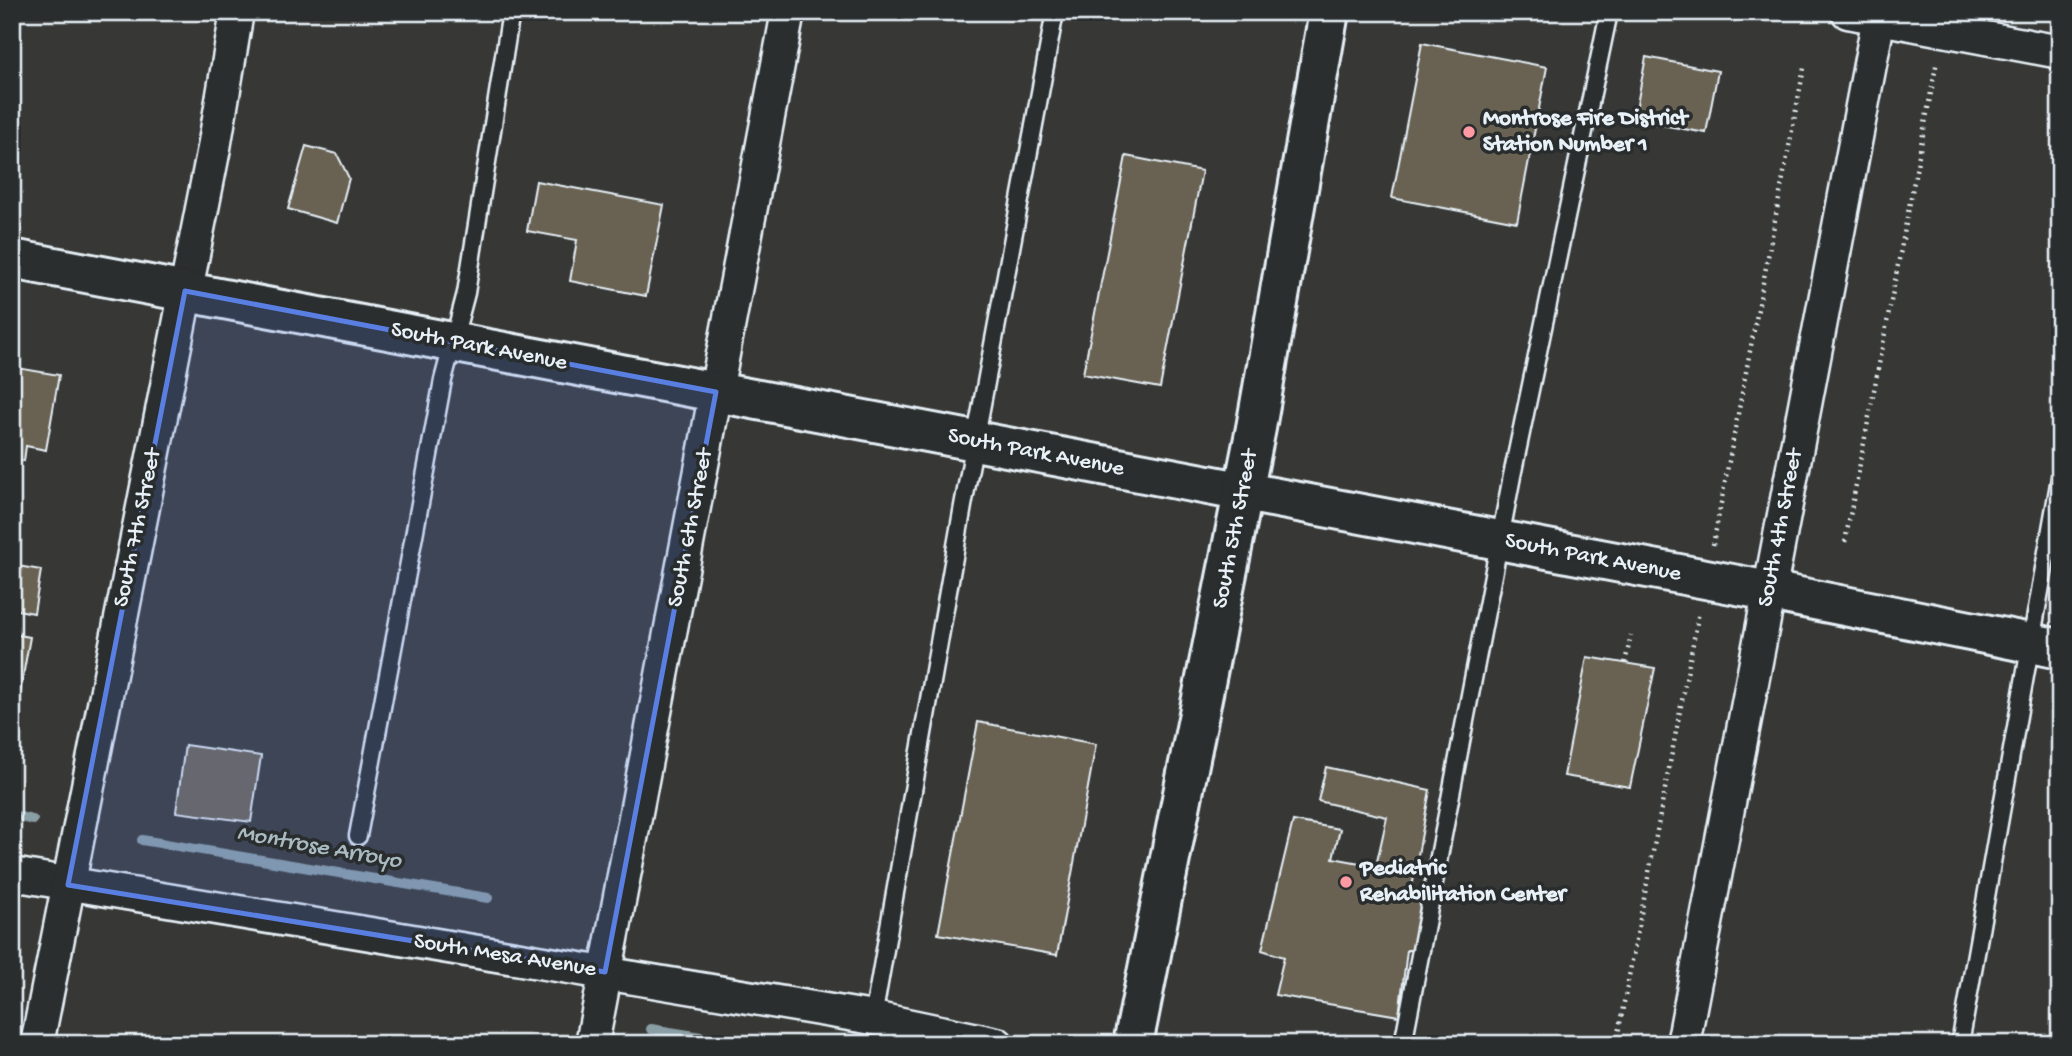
<svg xmlns="http://www.w3.org/2000/svg" width="2072" height="1056" viewBox="0 0 2072 1056" font-family="'Gochi Hand',sans-serif">
<style>
.lines{fill:none;stroke-linecap:round;stroke-linejoin:round}
.stream{stroke:#8a9ea5;stroke-width:10}
.building{fill:#696252;stroke:#e8f1f8;stroke-width:2}
.service-casing{stroke:#e8f1f8;stroke-width:21}
.minor-casing{stroke:#e8f1f8;stroke-width:37}
.tertiary-casing{stroke:#e8f1f8;stroke-width:44}
.path{stroke:#e8f1f8;stroke-width:4.5;stroke-dasharray:2 5;stroke-linecap:butt}
.service{stroke:#2a2d2e;stroke-width:16}
.minor{stroke:#2a2d2e;stroke-width:32}
.tertiary{stroke:#2a2d2e;stroke-width:38}
.marked{fill:#5a7fe2;fill-opacity:0.2;stroke:#5a7fe2;stroke-width:5;stroke-linejoin:round}
.poi-dot{fill:#ff9aa2;stroke:#2a2d2e;stroke-width:2.5}
.labels{text-anchor:middle;dominant-baseline:central;stroke-width:7;stroke-linejoin:round;paint-order:stroke}
.poi-label{font-size:23px;font-weight:bold;fill:#e8f1f8;stroke:#2a2d2e;text-anchor:start}
.street-label{font-size:23px;fill:#e8f1f8;stroke:#2a2d2e}
.water-label{font-size:24px;font-style:italic;fill:#a9bac1;stroke:#2a2d2e}
</style>
<rect width="100%" height="100%" fill="#373835"/>
<filter id="ink" filterUnits="userSpaceOnUse"><feTurbulence type="fractalNoise" baseFrequency=".0143" numOctaves="2"/><feDisplacementMap in="SourceGraphic" scale="14" xChannelSelector="R" yChannelSelector="G"/><feConvolveMatrix kernelMatrix="1 2 1 2 8 2 1 2 1" color-interpolation-filters="sRGB"/></filter>
<g filter="url(#ink)">
<g class="lines">
<g class="stream">
<polyline points="12,815 33,820"/>
<polyline points="142,840 488,898"/>
<polyline points="651,1029 726,1041 775,1044"/>
</g>
</g>
<g class="building">
<polygon points="1422,43 1547,67 1517,222 1392,198"/>
<polygon points="1646,57 1718,71 1706,133 1634,120"/>
<polygon points="306,146 337,154 349,178 337,223 288,209"/>
<polygon points="1126,156 1202,171 1160,388 1083,374"/>
<polygon points="536,181 664,205 646,296 570,281 577,240 527,231"/>
<polygon points="12,357 19,359 17,368 59,375 46,450 26,446 24,461 12,459"/>
<polygon points="12,565 41,570 34,613 12,609"/>
<polygon points="12,634 30,637 20,693 12,692"/>
<polygon points="1587,657 1655,668 1630,787 1564,776"/>
<polygon points="978,722 1096,744 1057,955 938,934"/>
<polygon points="185,745 261,756 251,822 176,812"/>
<polygon points="1326,767 1430,790 1410,898 1426,906 1416,950 1407,950 1399,1016 1275,995 1284,957 1262,950 1293,821 1340,829 1333,858 1376,866 1387,817 1318,801"/>
</g>
<g class="lines">
<defs>
<g id="service">
<polyline points="358,836 443,380 466,293 511,12"/>
<polyline points="873,1018 963,506 1055,12"/>
<polyline points="1403,1044 1512,476 1609,12"/>
<polyline points="1960,1044 2060,478"/>
</g>
<g id="minor">
<polyline points="1848,12 2060,52"/>
<polyline points="12,874 873,1018 997,1044"/>
<polyline points="37,1044 214,148 237,12"/>
<polyline points="592,1044 788,12"/>
<polyline points="1683,1044 1880,12"/>
</g>
<g id="tertiary">
<polyline points="12,259 1769,591 2060,649"/>
<polyline points="1133,1044 1256,428 1329,12"/>
</g>
</defs>
<use href="#service" class="service-casing"/>
<use href="#minor" class="minor-casing"/>
<use href="#tertiary" class="tertiary-casing"/>
<g class="path">
<polyline points="1845,542 1937,61"/>
<polyline points="1713,545 1804,68"/>
<polyline points="1625,663 1631,635"/>
<polyline points="1616,1044 1699,612"/>
</g>
<use href="#service" class="service"/>
<use href="#minor" class="minor"/>
<use href="#tertiary" class="tertiary"/>
</g>
</g>
<path class="marked" d="M 185,291 L 716,392 L 605,972 L 68,885 Z"/>
<g class="poi-dot">
<circle cx="1469" cy="132" r="7"/>
<circle cx="1346" cy="882" r="7"/>
</g>
<g class="labels">
<g class="poi-label">
<text x="1483" y="119">Montrose Fire District<tspan x="1483" dy="26">Station Number 1</tspan></text>
<text x="1360" y="869">Pediatric<tspan x="1360" dy="26">Rehabilitation Center</tspan></text>
</g>
<g class="street-label">
<text transform="translate(479 347) rotate(11)">South Park Avenue</text>
<text transform="translate(1036 453) rotate(11)">South Park Avenue</text>
<text transform="translate(138 528) rotate(-78)">South 7th Street</text>
<text transform="translate(691 528) rotate(-79)">South 6th Street</text>
<text transform="translate(1781 528) rotate(-79)">South 4th Street</text>
<text transform="translate(1236 529) rotate(-79)">South 5th Street</text>
<text transform="translate(1593 558) rotate(11)">South Park Avenue</text>
<text transform="translate(505 956) rotate(9)">South Mesa Avenue</text>
</g>
<g class="water-label">
<text transform="translate(319 848) rotate(10)">Montrose Arroyo</text>
</g>
</g>
<rect width="2072" height="1056" fill="none" stroke="#2a2d2e" stroke-width="42"/>
<rect x="21" y="21" width="2030" height="1014" fill="none" stroke="#e8f1f8" stroke-width="2.5" filter="url(#ink)"/>
</svg>
